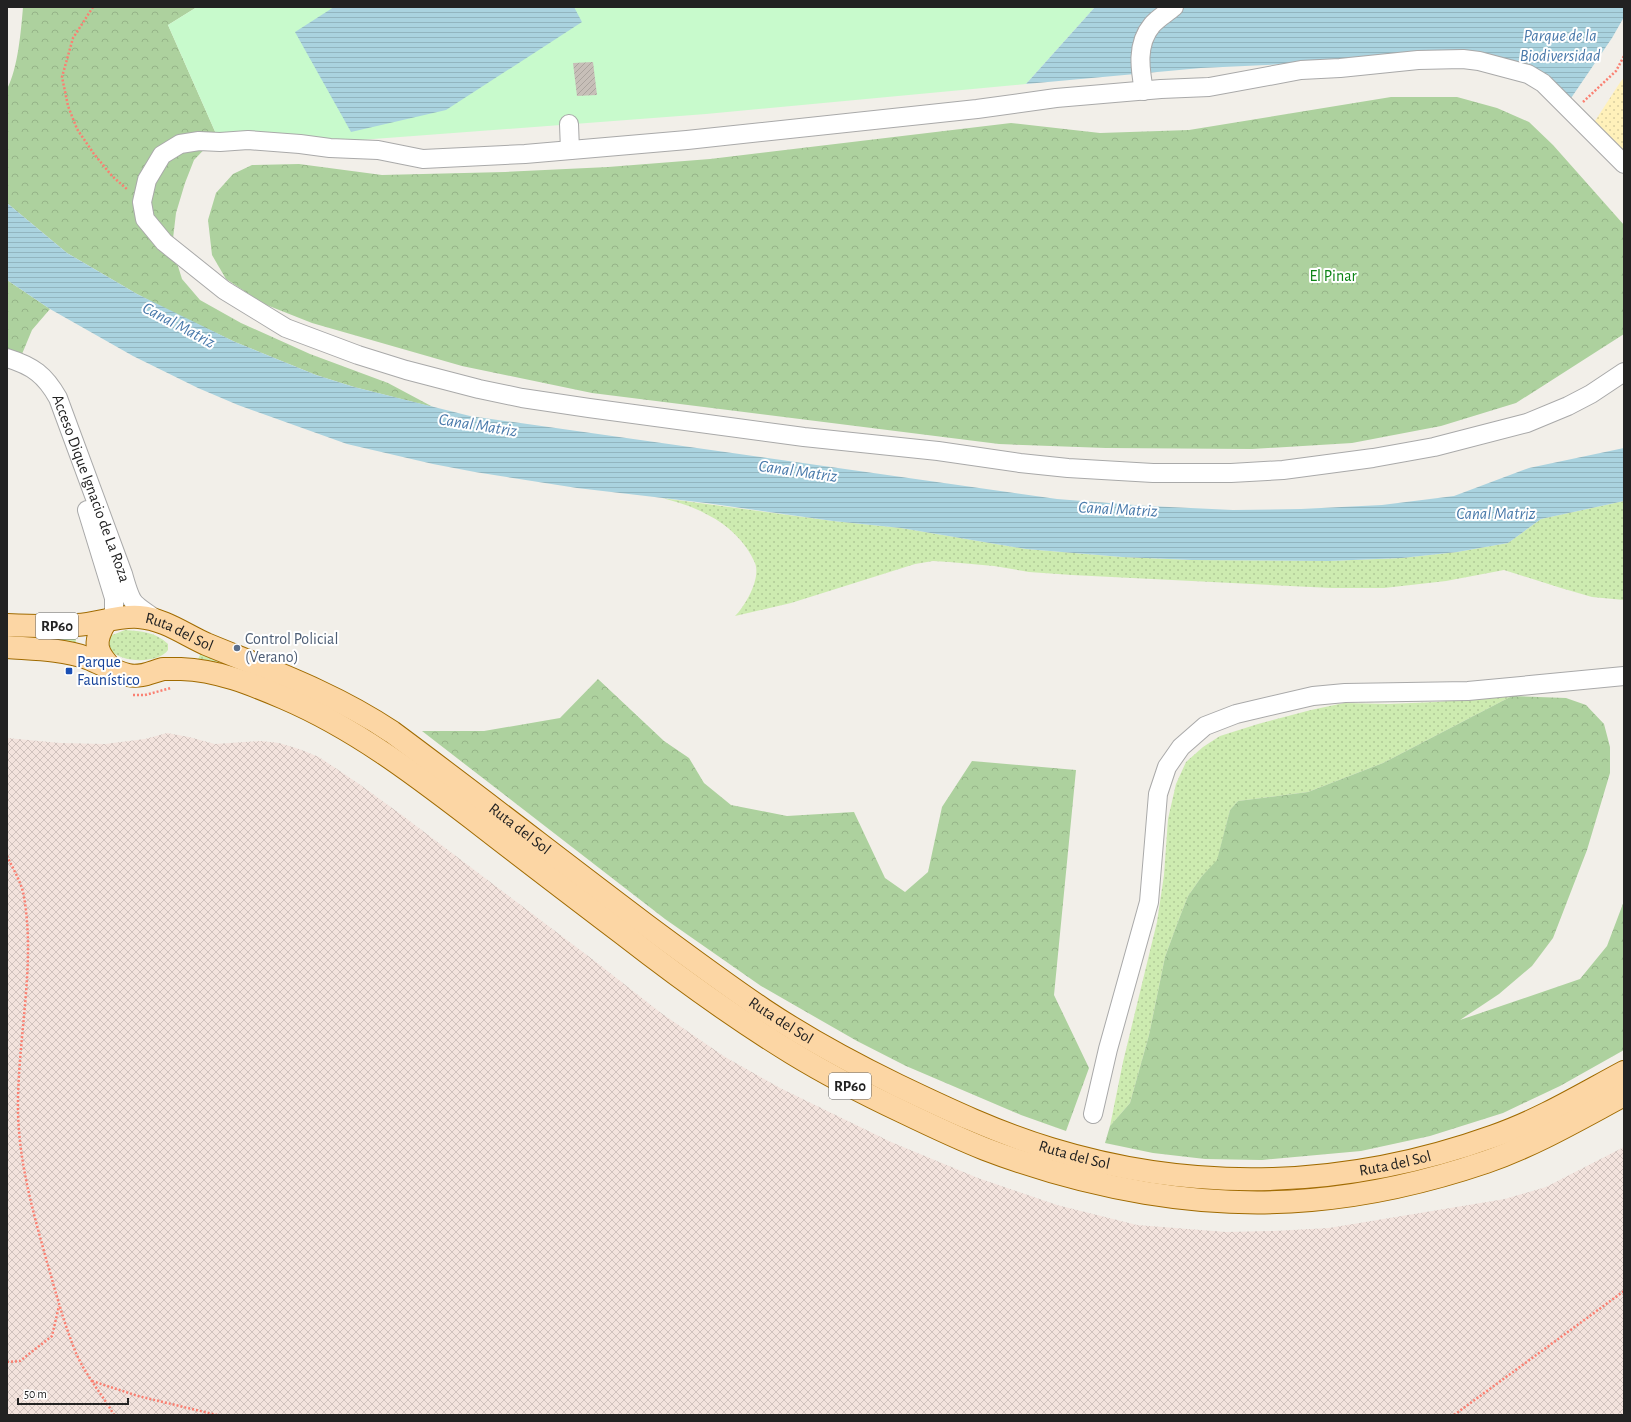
<svg xmlns="http://www.w3.org/2000/svg" width="1631" height="1422" viewBox="0 0 1631 1422" font-family="'Alegreya Sans',sans-serif">
<style>
.military{fill:url(#military-cross-hatch)}
.grass{fill:url(#grass-dots)}
.forest{fill:url(#forest-crowns)}
.sand{fill:url(#sand-dots)}
.park{fill:#c8facc}
.water{fill:url(#water-rules)}
.building{fill:url(#building-hatch)}
.lines{fill:none;stroke-linecap:round;stroke-linejoin:round}
.minor-casing{stroke:#a9a9a9;stroke-width:20}
.major-casing{stroke:#a06b00;stroke-width:24}
.path{stroke:#fa8072;stroke-width:2.5;stroke-dasharray:2 2;stroke-linecap:butt}
.minor{stroke:#fff;stroke-width:18}
.major{stroke:#fcd6a4;stroke-width:22}
.service-dot{fill:#5c6f8a;stroke:#fff;stroke-width:1.5}
.transit-dot{fill:#1a4fb4;stroke:#fff;stroke-width:1.5}
.labels{text-anchor:middle;dominant-baseline:central;stroke-width:4;stroke-linejoin:round;paint-order:stroke}
.shield{fill:#fff;stroke:#646464;stroke-width:1}
.shield-label{font-size:15px;font-weight:bold;fill:#222}
.park-label{font-size:16px;fill:#0c8416;stroke:#fff}
.street-label{font-size:16px;fill:#222;stroke:#fff}
.service-label{font-size:16px;fill:#4e5e75;stroke:#fff;text-anchor:start}
.transit-label{font-size:16px;fill:#164399;stroke:#fff;text-anchor:start}
.water-label{font-size:17px;font-style:italic;fill:#4a7aab;stroke:#fff}
</style>
<defs>
<pattern id="military-cross-hatch" width="8" height="8" patternUnits="userSpaceOnUse"><rect width="8" height="8" fill="#f3e3dd"/><path d="M0 0l8 8M0 8l8-8" fill="none" stroke="#d0c2bd"/></pattern>
<pattern id="grass-dots" width="8" height="8" patternUnits="userSpaceOnUse"><rect width="8" height="8" fill="#cdebb0"/><path d="M2 2h.1M6 6h.1" fill="none" stroke="#b0c997" stroke-width="1.8" stroke-linecap="round"/></pattern>
<pattern id="forest-crowns" width="20" height="18" patternUnits="userSpaceOnUse"><rect width="20" height="18" fill="#add19e"/><path d="M2 6a3 3 0 1 1 6 0M12 15a3 3 0 1 1 6 0" fill="none" stroke="#95b388"/></pattern>
<pattern id="sand-dots" width="8" height="8" patternUnits="userSpaceOnUse"><rect width="8" height="8" fill="#fff1ba"/><path d="M2 2h.1M6 6h.1" fill="none" stroke="#dacea0" stroke-width="1.8" stroke-linecap="round"/></pattern>
<pattern id="water-rules" width="6" height="5" patternUnits="userSpaceOnUse"><rect width="6" height="5" fill="#aad3df"/><path d="M0 2.5h6" fill="none" stroke="#92b5bf"/></pattern>
<pattern id="building-hatch" width="6" height="6" patternUnits="userSpaceOnUse"><rect width="6" height="6" fill="#c7bfb8"/><path d="M-1 1l2-2M0 6l6-6M5 7l2-2" fill="none" stroke="#aba49e"/></pattern>
</defs>
<rect width="100%" height="100%" fill="#f2efe9"/>
<polygon class="military" points="167,733 189,737 215,744 261,741 279,743 299,749 319,757 359,784 403,816 596,962 661,1013 725,1057 780,1088 891,1142 978,1178 1057,1205 1137,1225 1226,1232 1274,1231 1329,1228 1505,1199 1546,1187 1624,1147 1624,1415 7,1415 7,738 60,743 105,744 145,739"/>
<g class="grass">
<path d="M 662,498 L 833,521 L 901,528 L 1026,549 L 1122,557 L 1192,560 L 1328,561 L 1402,558 L 1457,552 L 1508,543 L 1541,519 L 1624,501 L 1624,600 L 1592,597 L 1561,588 L 1504,570 L 1446,581 L 1384,588 L 1331,588 L 1072,575 L 1029,572 L 994,566 L 949,562 L 933,561 L 915,564 L 791,603 L 735,616 C 746,605 761,578 755,563 C 746,542 728,525 708,515 C 694,507 678,502 662,498 Z"/>
<path d="M 125,630 C 141,631 156,632 168,644 L 168,650 C 158,664 121,663 110,650 C 108,647 108,644 107,641 L 110,636 Z"/>
<polygon points="76,634 76,646 7,639 7,635"/>
<polygon points="201,653 242,668 240,672 212,661 198,659"/>
<polygon points="1512,696 1383,763 1308,792 1238,801 1230,810 1217,861 1202,876 1188,896 1179,919 1165,957 1149,1035 1130,1103 1110,1126 1123,1062 1157,922 1164,875 1168,819 1176,784 1186,762 1203,747 1220,736 1258,724 1311,710 1344,703 1388,704 1436,702"/>
</g>
<g class="forest">
<path d="M 23,7 L 197,7 L 168,25 L 217,136 L 194,160 L 185,183 L 176,213 L 172,247 L 182,279 L 200,300 L 241,323 L 310,354 L 388,383 L 433,407 L 354,387 L 316,375 L 235,342 L 170,311 L 137,294 L 67,253 L 7,203 L 7,89 C 18,68 21,31 23,7 Z"/>
<polygon points="1391,97 1457,97 1497,108 1529,122 1553,145 1624,225 1624,334 1516,403 1441,426 1352,443 1252,449 1106,448 999,444 592,393 462,366 312,323 264,304 226,279 212,255 208,220 216,193 233,174 252,165 299,164 382,175 505,172 608,167 710,159 1011,123 1100,133 1189,130"/>
<polygon points="7,280 50,309 32,330 22,354 7,349"/>
<polygon points="598,679 664,741 689,758 704,783 731,805 787,816 854,812 885,878 905,892 928,872 942,807 972,761 1076,770 1054,995 1089,1068 1066,1131 1021,1115 906,1066 857,1041 761,986 665,919 422,731 484,731 560,718"/>
<polygon points="1512,696 1566,698 1586,705 1604,724 1610,747 1610,773 1587,850 1553,938 1532,966 1499,994 1460,1020 1580,979 1607,946 1624,901 1624,1050 1560,1086 1503,1113 1430,1136 1361,1151 1262,1160 1205,1159 1153,1153 1105,1143 1110,1126 1130,1103 1149,1035 1165,957 1179,919 1188,896 1202,876 1217,860 1230,810 1238,801 1308,792 1383,763"/>
</g>
<polygon class="sand" points="1624,78 1624,154 1593,124 1621,81"/>
<polygon class="park" points="197,7 1095,7 1026,84 706,114 360,140 272,136 217,136 168,25"/>
<g class="water">
<polygon points="334,7 574,7 582,22 446,110 351,132 295,32"/>
<polygon points="1095,7 1624,7 1624,17 1612,38 1567,104 1533,72 1516,61 1493,56 1349,61 1201,68 1026,84"/>
<polygon points="7,203 67,253 137,294 235,342 316,375 354,387 470,416 1057,499 1148,506 1233,510 1301,509 1382,505 1454,496 1529,468 1624,448 1624,501 1541,519 1508,543 1457,552 1402,558 1328,561 1192,560 1122,557 1026,549 901,528 833,521 706,503 577,488 475,472 433,464 347,444 319,434 238,405 198,388 133,356 50,309 7,280"/>
</g>
<polygon class="building" points="593,62 597,95 577,96 573,63"/>
<g class="lines">
<defs>
<g id="minor">
<path d="M 1144,91 C 1140,69 1136,44 1152,25 C 1158,18 1167,13 1174,7"/>
<polyline points="569,124 570,150"/>
<polyline points="1624,164 1543,83 1528,74 1479,61 1463,59 1418,60 1340,68 1301,70 1209,87 1161,89 1056,98 977,109 687,140 525,154 423,159 378,150 330,148 300,144 248,140 220,142 199,141 180,144 162,155 147,180 142,202 145,219 164,242 224,290 286,328 358,355 406,370 479,389 522,398 589,408 804,437 938,451 1020,463 1068,468 1153,473 1231,473 1283,470 1373,458 1434,447 1527,423 1568,406 1591,394 1624,372"/>
<path id="s1" d="M 7,358 C 33,366 45,375 58,398 L 123,574 C 131,603 131,603 156,619"/>
<polyline points="87,510 114,598 114,611 110,620"/>
<polyline points="1093,1114 1108,1049 1149,902 1158,794 1167,767 1181,747 1205,726 1236,714 1313,696 1345,693 1468,691 1624,676"/>
</g>
<g id="major">
<path d="M 106,621 C 92,643 96,653 113,670"/>
<path id="s2" d="M 7,625 C 30,626 54,627 77,625 C 97,624 119,615 139,617 C 164,619 184,634 206,644 C 269,670 334,693 392,732 C 477,795 561,861 646,925 C 685,954 724,983 764,1010 C 806,1038 852,1063 897,1085 C 947,1109 998,1133 1051,1149 C 1198,1194 1349,1188 1494,1136 C 1540,1120 1581,1095 1624,1072"/>
<path d="M 7,647 C 33,649 62,649 87,658 C 101,663 114,672 128,675 C 141,678 151,672 163,669 C 165,669 179,669 181,669 C 217,670 251,684 284,698 C 354,728 413,773 473,819 C 523,858 573,896 623,934 C 677,976 733,1017 792,1053 C 828,1075 865,1094 903,1112 C 930,1125 957,1138 985,1149 C 1087,1188 1202,1210 1311,1200 C 1370,1195 1430,1181 1486,1162 C 1535,1145 1579,1119 1624,1095"/>
</g>
</defs>
<use href="#minor" class="minor-casing"/>
<use href="#major" class="major-casing"/>
<g class="path">
<polyline points="93,7 73,38 62,77 68,106 77,129 94,154 112,176 128,190"/>
<polyline points="1583,102 1616,71 1624,56"/>
<polyline points="133,695 145,695 171,688"/>
<path d="M 7,856 C 13,869 22,883 24,897 C 36,966 17,1041 18,1111 C 19,1163 33,1212 47,1262 C 56,1293 64,1324 76,1353 C 86,1376 102,1394 114,1415"/>
<polyline points="7,1362 20,1361 52,1336 59,1306"/>
<polyline points="92,1381 138,1396 217,1415"/>
<polyline points="1454,1415 1624,1291"/>
</g>
<use href="#minor" class="minor"/>
<use href="#major" class="major"/>
</g>
<circle class="service-dot" cx="237" cy="648" r="4"/>
<rect class="transit-dot" x="65" y="667" width="8" height="8" rx="2"/>
<g class="labels">
<g class="shield">
<rect x="36" y="613" width="42" height="26" rx="3"/>
<rect x="829" y="1073" width="42" height="26" rx="3"/>
</g>
<g class="shield-label">
<text x="57" y="626">RP60</text>
<text x="850" y="1086">RP60</text>
</g>
<g class="park-label">
<text x="1333" y="276">El Pinar</text>
</g>
<g class="street-label">
<text stroke="none"><textPath href="#s1" startOffset="163">Acceso Dique Ignacio de La Roza</textPath></text>
<text stroke="none"><textPath href="#s2" startOffset="176">Ruta del Sol</textPath></text>
<text stroke="none"><textPath href="#s2" startOffset="572">Ruta del Sol</textPath></text>
<text stroke="none"><textPath href="#s2" startOffset="896">Ruta del Sol</textPath></text>
<text stroke="none"><textPath href="#s2" startOffset="1220">Ruta del Sol</textPath></text>
<text stroke="none"><textPath href="#s2" startOffset="1544">Ruta del Sol</textPath></text>
</g>
<g class="service-label">
<text x="245" y="639">Control Policial<tspan x="245" dy="18">(Verano)</tspan></text>
</g>
<g class="transit-label">
<text x="77" y="662">Parque<tspan x="77" dy="18">Faunístico</tspan></text>
</g>
<g class="water-label">
<text x="1560" y="35">Parque de la<tspan x="1560" dy="20">Biodiversidad</tspan></text>
<text transform="translate(179 325) rotate(28)">Canal Matriz</text>
<text transform="translate(478 425) rotate(9)">Canal Matriz</text>
<text transform="translate(798 471) rotate(8)">Canal Matriz</text>
<text transform="translate(1118 509) rotate(3)">Canal Matriz</text>
<text x="1496" y="513">Canal Matriz</text>
</g>
</g>
<rect width="1631" height="1422" fill="none" stroke="#222222" stroke-width="16"/>
<path d="M18 1398v6h110v-6" fill="none" stroke="#222222" stroke-width="2"/>
<text x="24" y="1398" font-size="12" fill="#222222" stroke="#ffffff" stroke-width="3" paint-order="stroke">50 m</text>
</svg>
